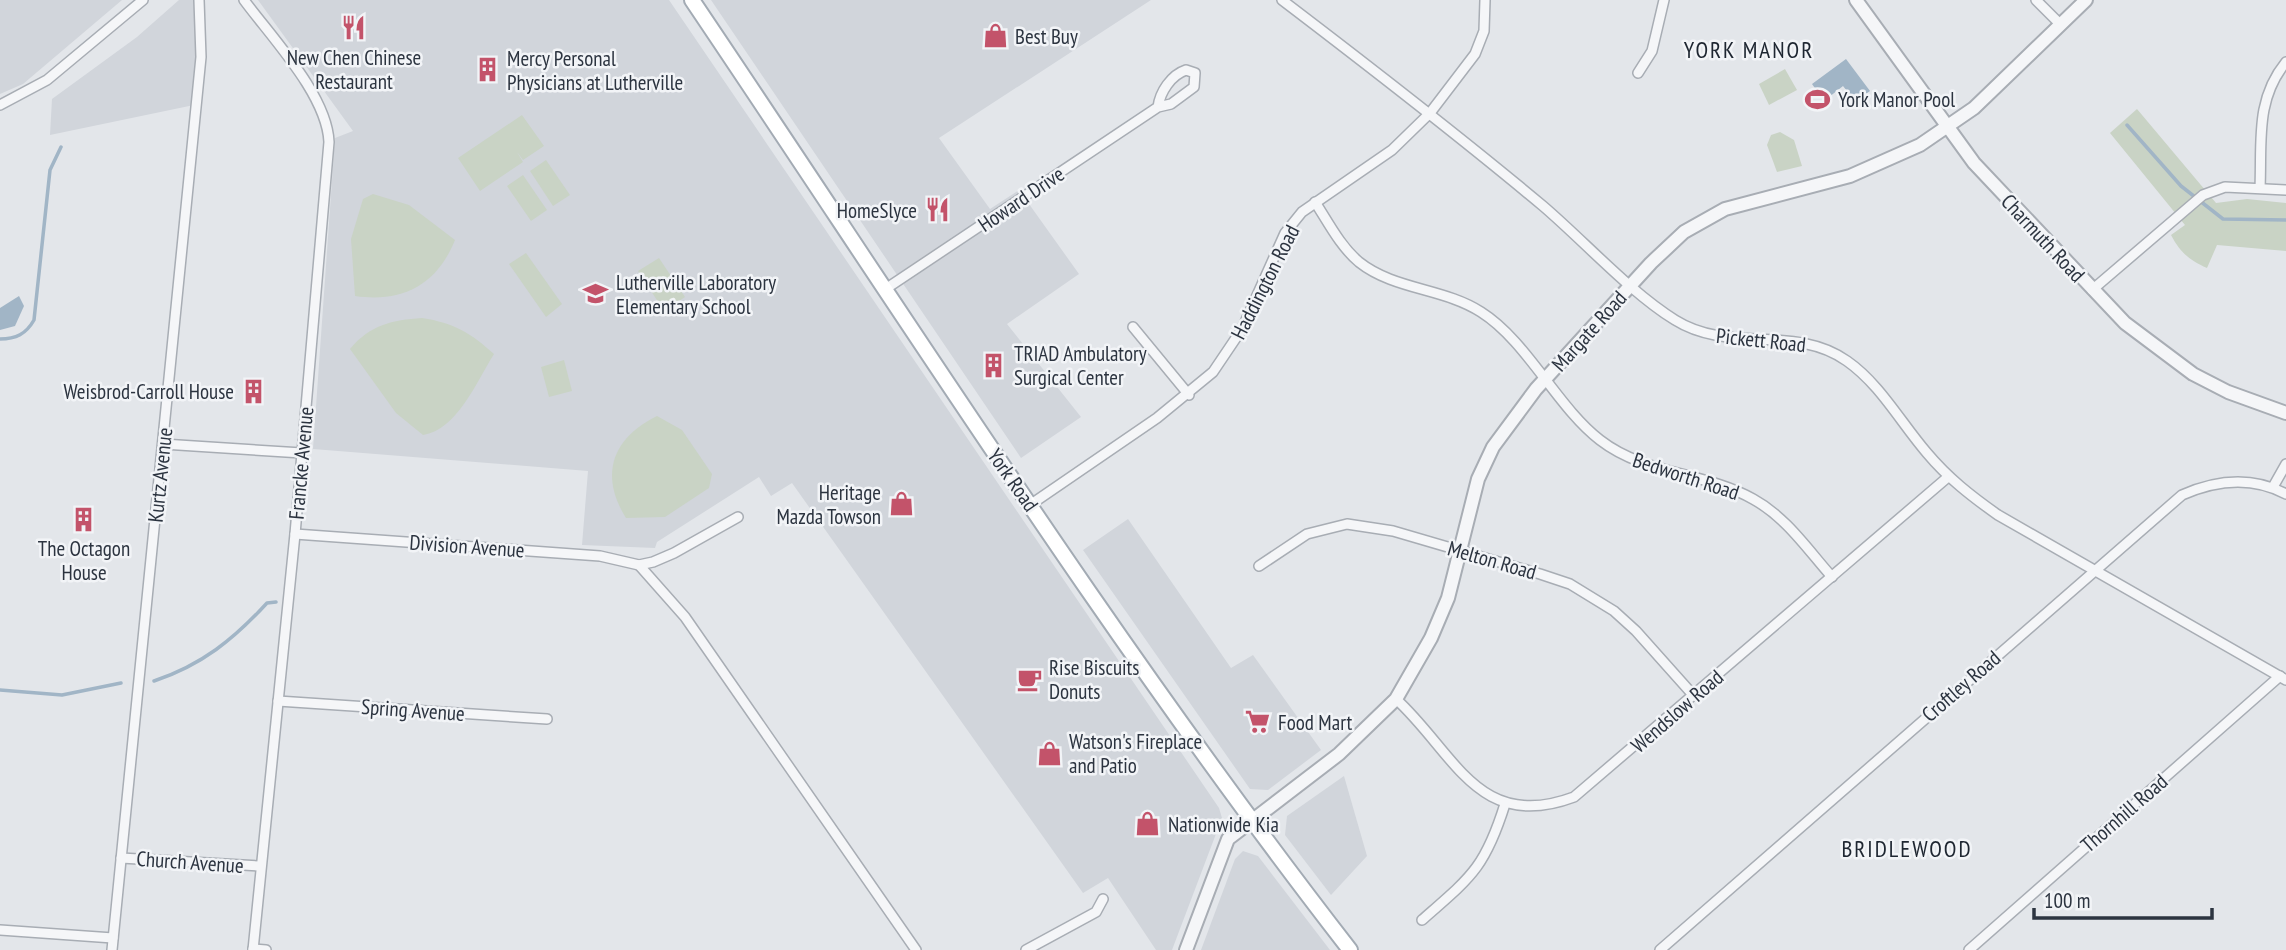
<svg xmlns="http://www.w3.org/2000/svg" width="2286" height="950" viewBox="0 0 2286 950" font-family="'PT Sans Narrow',sans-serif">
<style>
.built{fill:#d1d5db}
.green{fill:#c9d3c5}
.water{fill:#a1b5c6}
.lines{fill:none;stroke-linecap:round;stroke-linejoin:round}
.stream{stroke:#a1b5c6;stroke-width:3.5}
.minor-casing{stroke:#a8adb4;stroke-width:12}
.tertiary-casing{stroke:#a8adb4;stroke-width:16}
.primary-casing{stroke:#a3abb4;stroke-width:18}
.minor{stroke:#f5f6f8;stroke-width:9}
.tertiary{stroke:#f5f6f8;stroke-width:12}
.primary{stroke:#fff;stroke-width:14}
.labels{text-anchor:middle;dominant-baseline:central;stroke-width:5;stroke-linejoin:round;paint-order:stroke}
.poi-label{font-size:21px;fill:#2c3440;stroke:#f2f4f7;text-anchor:start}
.street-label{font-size:21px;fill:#2c3440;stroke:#f2f4f7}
.neighbourhood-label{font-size:23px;letter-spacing:2px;fill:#1e2631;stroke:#f2f4f7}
</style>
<rect width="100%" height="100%" fill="#e3e6ea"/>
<g class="built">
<polygon points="0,0 122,0 23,84 0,94"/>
<polygon points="179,0 201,0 194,105 50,135 52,99 137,37"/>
<polygon points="258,0 669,0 1219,808 1222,818 1172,950 1156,950 1108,878 1083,893 792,483 771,496 759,477 657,542 655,548 582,545 588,471 313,449 335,138 353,131"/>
<polygon points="711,0 1151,0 939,138 990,209 1019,190 1079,274 1007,324 1081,417 1021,458"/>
<polygon points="1128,519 1231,668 1253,655 1321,750 1268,790 1250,789 1083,550"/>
<polygon points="1344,776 1367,856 1331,895 1285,835 1287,816"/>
<polygon points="1243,851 1258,856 1330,950 1201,950 1235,859"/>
</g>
<g class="green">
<polygon points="1785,69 1797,90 1769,105 1759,84"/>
<path d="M 2137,109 L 2216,203 L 2247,199 L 2286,203 L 2286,251 L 2217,245 L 2207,268 C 2189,260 2180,252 2171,235 L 2185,225 L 2110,133 Z"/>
<polygon points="522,115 544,146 523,160 517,152 523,162 480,191 458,158"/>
<polygon points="1780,132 1794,140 1802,166 1777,172 1767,145 1771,135"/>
<polygon points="546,160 570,195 553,206 530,171"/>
<polygon points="523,175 547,210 531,221 507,186"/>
<path d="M 373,194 L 409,205 L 455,240 C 437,285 402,303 355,296 L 351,239 L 363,199 Z"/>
<polygon points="526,253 562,304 546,317 509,264"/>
<polygon points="659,258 685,297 664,311 638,271"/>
<path d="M 422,318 C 454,323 471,333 494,354 C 477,381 457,430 423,435 L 396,413 L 350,349 C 370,325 392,320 422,318 Z"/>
<polygon points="564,360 572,391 549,397 541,367"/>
<path d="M 657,416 L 682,430 L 712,474 L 709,488 L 665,517 L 626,518 C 599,475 612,438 657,416 Z"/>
</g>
<g class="water">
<polygon points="1846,59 1870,91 1855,101 1843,86 1824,101 1812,84"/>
<polygon points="19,296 24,306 15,326 0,330 0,308"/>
</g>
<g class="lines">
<g class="stream">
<polyline points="2127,125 2181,186 2223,219 2286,220"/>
<path d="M 0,339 C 16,339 26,334 34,320 L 50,170 L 61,147"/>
<path d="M 154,681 C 202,665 234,639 267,603 L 276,602"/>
<polyline points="0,690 62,695 121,683"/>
</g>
<defs>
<g id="minor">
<path d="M 244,0 C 272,38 327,95 329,142 L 295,534 L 253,950"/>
<path d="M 1282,0 C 1370,67 1458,135 1543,206 C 1584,241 1631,293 1675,320 C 1729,354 1796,324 1847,361 C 1880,384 1901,423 1927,453 C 1948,478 1971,496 1998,515 L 2286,680"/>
<polyline points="2036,0 2060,24"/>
<polyline points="1638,73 1652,51 1664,0"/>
<polyline points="0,105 47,80 143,0"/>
<path d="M 2260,188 C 2262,141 2255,100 2286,62"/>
<path d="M 1315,202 C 1328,222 1340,246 1359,262 C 1394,290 1444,288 1481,312 C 1527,341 1557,407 1600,440 C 1645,475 1705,472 1753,499 C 1786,517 1808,550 1832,577"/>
<path d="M 884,290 L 1158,107 L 1171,104 L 1194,87 L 1195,73 L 1186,70 C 1171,75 1160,92 1158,107"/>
<polyline points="2092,290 2203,195 2225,187 2286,190"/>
<polyline points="1133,327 1189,395"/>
<polyline points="163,444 302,453"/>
<polyline points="2273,487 2286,464"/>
<polyline points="1030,505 1157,418 1213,372 1242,329 1285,233 1302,212 1392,150 1430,113 1475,54 1484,31 1485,0"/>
<polyline points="295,534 600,556 639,565 653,562 674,553 738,517"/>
<polyline points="639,565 685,617 916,950"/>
<polyline points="1259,566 1307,534 1347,524 1393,531 1540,574 1570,584 1614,611 1636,631 1694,696"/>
<path d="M 1396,699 C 1455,753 1478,833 1574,797 L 1948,477"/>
<polyline points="278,701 547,719"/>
<polyline points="121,858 259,866"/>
<path d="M 1422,920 C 1471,877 1485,868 1505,804"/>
<polyline points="0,930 113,938"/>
<polyline points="253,949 266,950"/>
<polyline points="112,950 201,57 199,0"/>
<polyline points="1026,950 1096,912 1103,899"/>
<path d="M 1660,950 L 2182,495 C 2216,480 2252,476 2286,494"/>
<polyline points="1969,950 2280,676"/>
</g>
<g id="tertiary">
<polyline points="1856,0 1974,163 2125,323 2193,374 2228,392 2286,413"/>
<polyline points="1186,950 1228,839 1339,754 1396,699 1431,638 1448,598 1478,479 1493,447 1536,389 1651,263 1684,232 1725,209 1850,176 1920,145 1974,108 2086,0"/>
</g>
<path id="primary" d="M 692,0 C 907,319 1113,645 1350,950"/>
</defs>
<use href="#minor" class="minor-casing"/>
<use href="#tertiary" class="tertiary-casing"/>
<use href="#primary" class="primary-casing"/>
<use href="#minor" class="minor"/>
<use href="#tertiary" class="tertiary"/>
<use href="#primary" class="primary"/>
</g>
<defs>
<symbol id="restaurant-bare" viewBox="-9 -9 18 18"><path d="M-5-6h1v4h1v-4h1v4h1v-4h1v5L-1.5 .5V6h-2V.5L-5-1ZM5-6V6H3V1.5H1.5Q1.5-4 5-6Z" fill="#c3536a" stroke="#f2f4f7" stroke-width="2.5" paint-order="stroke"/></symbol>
<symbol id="shop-bare" viewBox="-9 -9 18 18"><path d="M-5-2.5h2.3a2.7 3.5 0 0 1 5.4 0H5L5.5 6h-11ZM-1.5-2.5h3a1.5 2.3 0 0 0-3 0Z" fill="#c3536a" stroke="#f2f4f7" stroke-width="2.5" paint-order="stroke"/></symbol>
<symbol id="building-bare" viewBox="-9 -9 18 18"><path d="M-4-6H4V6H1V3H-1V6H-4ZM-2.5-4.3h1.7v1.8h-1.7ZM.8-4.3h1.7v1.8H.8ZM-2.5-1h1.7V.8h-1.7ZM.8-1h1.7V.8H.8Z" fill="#c3536a" stroke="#f2f4f7" stroke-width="2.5" paint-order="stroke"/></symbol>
<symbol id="stadium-bare" viewBox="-9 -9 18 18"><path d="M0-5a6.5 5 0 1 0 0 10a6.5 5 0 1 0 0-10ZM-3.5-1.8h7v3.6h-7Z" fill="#c3536a" stroke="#f2f4f7" stroke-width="2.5" paint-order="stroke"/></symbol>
<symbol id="school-bare" viewBox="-9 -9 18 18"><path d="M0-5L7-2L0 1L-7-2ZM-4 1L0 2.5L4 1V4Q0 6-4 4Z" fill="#c3536a" stroke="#f2f4f7" stroke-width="2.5" paint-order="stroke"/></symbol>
<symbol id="cafe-bare" viewBox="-9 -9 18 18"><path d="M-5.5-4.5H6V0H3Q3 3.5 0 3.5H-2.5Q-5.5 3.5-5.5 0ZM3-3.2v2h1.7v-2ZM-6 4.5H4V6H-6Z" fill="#c3536a" stroke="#f2f4f7" stroke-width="2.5" paint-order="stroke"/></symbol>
<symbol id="supermarket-bare" viewBox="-9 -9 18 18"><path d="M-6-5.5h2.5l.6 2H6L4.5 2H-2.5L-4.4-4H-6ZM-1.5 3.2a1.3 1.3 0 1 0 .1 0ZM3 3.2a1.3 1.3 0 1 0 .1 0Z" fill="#c3536a" stroke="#f2f4f7" stroke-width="2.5" paint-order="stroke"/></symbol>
</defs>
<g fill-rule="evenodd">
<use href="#restaurant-bare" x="336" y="10" width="35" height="35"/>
<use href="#shop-bare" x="978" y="18" width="35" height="35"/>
<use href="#building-bare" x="470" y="52" width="35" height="35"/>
<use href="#stadium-bare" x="1800" y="82" width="35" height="35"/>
<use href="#restaurant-bare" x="920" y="192" width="35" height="35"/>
<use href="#school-bare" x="578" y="276" width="35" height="35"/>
<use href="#building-bare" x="976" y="348" width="35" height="35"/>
<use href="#building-bare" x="236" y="374" width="35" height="35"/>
<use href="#shop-bare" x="884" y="486" width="35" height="35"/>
<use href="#building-bare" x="66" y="502" width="35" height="35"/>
<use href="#cafe-bare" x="1012" y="662" width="35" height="35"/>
<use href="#supermarket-bare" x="1240" y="704" width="35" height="35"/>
<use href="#shop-bare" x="1032" y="736" width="35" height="35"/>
<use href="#shop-bare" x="1130" y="806" width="35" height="35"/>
</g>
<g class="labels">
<g class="poi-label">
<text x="1015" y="36">Best Buy</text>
<text x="354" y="57" text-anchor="middle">New Chen Chinese<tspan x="354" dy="24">Restaurant</tspan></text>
<text x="507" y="58">Mercy Personal<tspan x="507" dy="24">Physicians at Lutherville</tspan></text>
<text x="1838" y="99">York Manor Pool</text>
<text x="917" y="210" text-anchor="end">HomeSlyce</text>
<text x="616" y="282">Lutherville Laboratory<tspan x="616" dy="24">Elementary School</tspan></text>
<text x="1014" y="353">TRIAD Ambulatory<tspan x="1014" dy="24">Surgical Center</tspan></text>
<text x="234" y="391" text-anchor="end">Weisbrod-Carroll House</text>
<text x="881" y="492" text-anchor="end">Heritage<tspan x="881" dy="24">Mazda Towson</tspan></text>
<text x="84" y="548" text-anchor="middle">The Octagon<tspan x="84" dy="24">House</tspan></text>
<text x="1049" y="667">Rise Biscuits<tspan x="1049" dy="24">Donuts</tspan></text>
<text x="1278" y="722">Food Mart</text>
<text x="1069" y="741">Watson's Fireplace<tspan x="1069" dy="24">and Patio</tspan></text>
<text x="1168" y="824">Nationwide Kia</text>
</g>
<g class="street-label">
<text transform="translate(1021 199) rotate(-34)">Howard Drive</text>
<text transform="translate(2043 238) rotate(47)">Charmuth Road</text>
<text transform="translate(1265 282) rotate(-63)">Haddington Road</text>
<text transform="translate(1589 331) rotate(-48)">Margate Road</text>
<text transform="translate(1761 340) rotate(6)">Pickett Road</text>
<text transform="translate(301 463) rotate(-85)">Francke Avenue</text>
<text transform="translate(160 475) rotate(-84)">Kurtz Avenue</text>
<text transform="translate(1686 476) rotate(18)">Bedworth Road</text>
<text transform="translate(1013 480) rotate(55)">York Road</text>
<text transform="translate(467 546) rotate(4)">Division Avenue</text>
<text transform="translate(1492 560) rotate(16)">Melton Road</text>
<text transform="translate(1961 686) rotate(-41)">Croftley Road</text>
<text transform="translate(413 710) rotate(4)">Spring Avenue</text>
<text transform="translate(1677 711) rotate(-41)">Wendslow Road</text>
<text transform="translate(2124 813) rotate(-41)">Thornhill Road</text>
<text transform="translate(190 862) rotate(4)">Church Avenue</text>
</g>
<g class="neighbourhood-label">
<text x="1749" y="49">YORK MANOR</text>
<text x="1907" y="848">BRIDLEWOOD</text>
</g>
</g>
<path d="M2034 908v10h178v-10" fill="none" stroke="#2c3440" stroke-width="3.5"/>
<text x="2044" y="908" font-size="21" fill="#2c3440" stroke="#f2f4f7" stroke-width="5" paint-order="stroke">100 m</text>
</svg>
